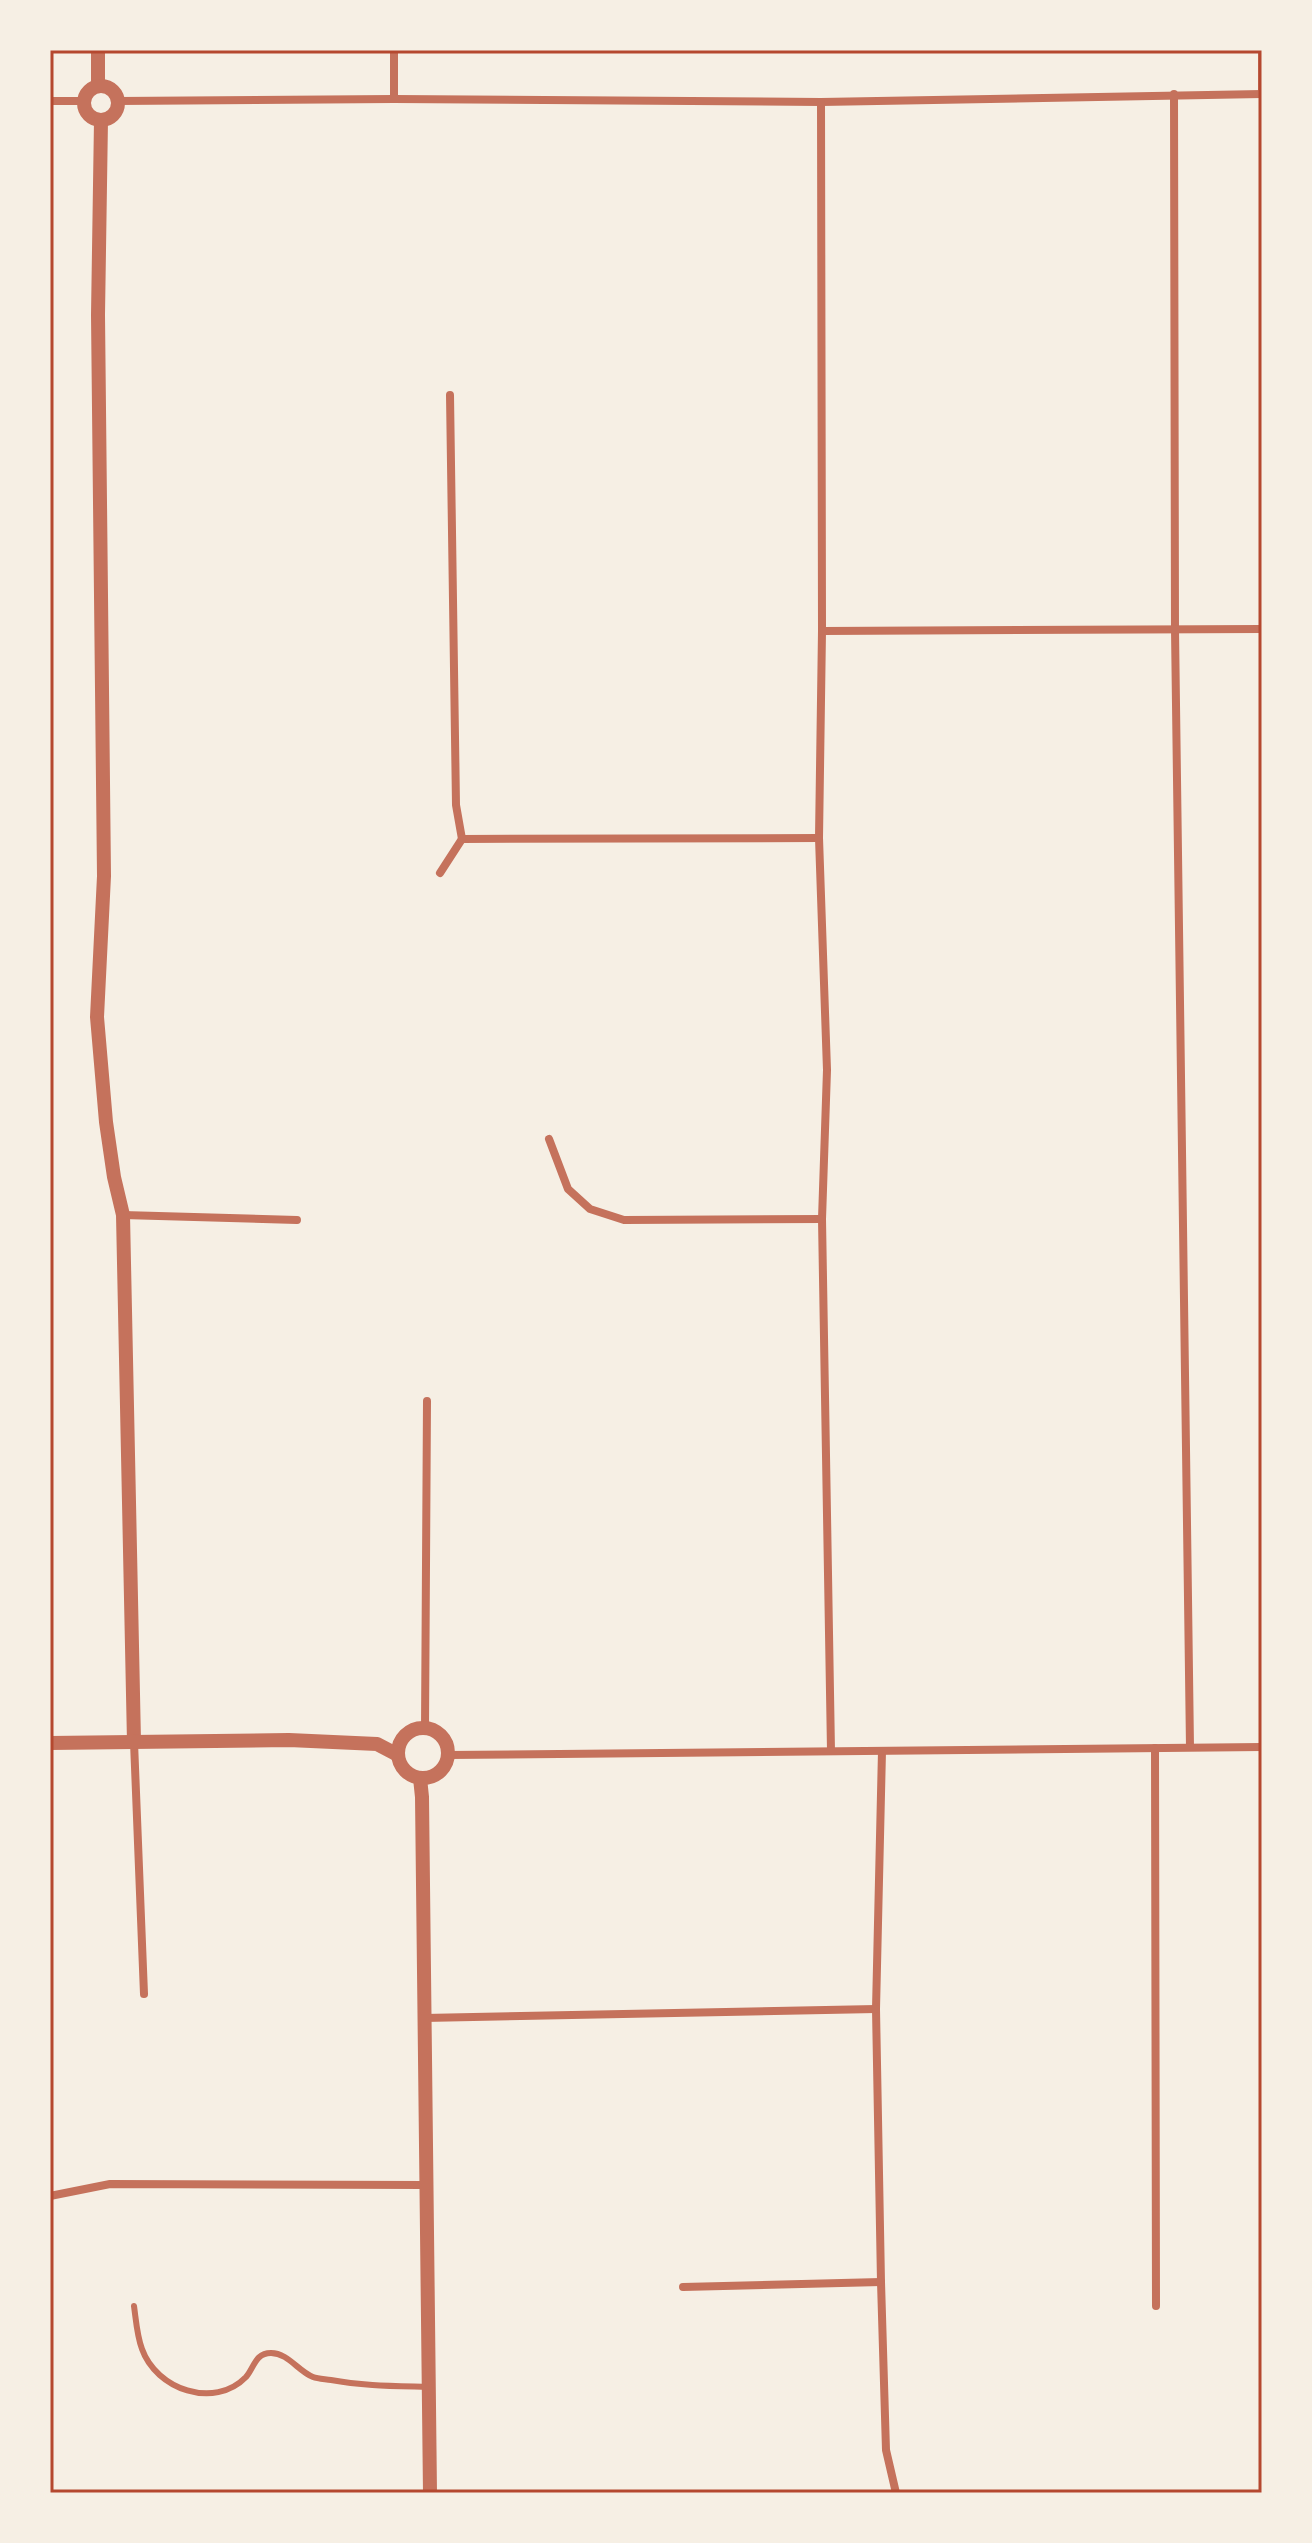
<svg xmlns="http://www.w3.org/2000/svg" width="1312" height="2543" viewBox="0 0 1312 2543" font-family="'Nunito Sans',sans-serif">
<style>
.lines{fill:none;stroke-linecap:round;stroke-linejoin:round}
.service{stroke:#c5725c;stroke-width:6}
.minor{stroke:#c5725c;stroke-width:8}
.tertiary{stroke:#c5725c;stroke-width:14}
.neatline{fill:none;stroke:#b5482f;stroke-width:3}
</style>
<rect width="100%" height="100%" fill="#f6efe4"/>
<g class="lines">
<path class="service" d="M 134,2306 C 136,2320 137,2336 142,2349 C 156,2389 214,2410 246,2377 C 254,2368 255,2353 271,2353 C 288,2353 298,2371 313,2377 C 318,2379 325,2379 331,2380 C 363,2386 395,2386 428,2387"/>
<g class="minor">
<polyline points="1262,50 1262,94"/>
<polyline points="1174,94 1175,630 1190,1747"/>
<polyline points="394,99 394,50"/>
<polyline points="50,101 84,101"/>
<polyline points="118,101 394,99 821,102 1262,94"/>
<polyline points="821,102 822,631 819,838 827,1070 822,1219 831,1751"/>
<polyline points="450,395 456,805 462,839 819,838"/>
<polyline points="822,631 1262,629"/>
<polyline points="440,873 462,839"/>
<polyline points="549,1139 568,1189 590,1209 624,1220 822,1219"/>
<polyline points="123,1215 297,1220"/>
<polyline points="425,1728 427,1401"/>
<polyline points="134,1742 144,1994"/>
<polyline points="1155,1748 1156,2306"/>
<polyline points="882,1751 876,2009 881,2282 886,2450 896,2493"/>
<polyline points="448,1755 1262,1747"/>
<polyline points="424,2018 876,2009"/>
<polyline points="50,2196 110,2184 425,2185"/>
<polyline points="683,2287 881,2282"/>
</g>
<g class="tertiary">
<polyline points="98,86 98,50"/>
<circle cx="101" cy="103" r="17"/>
<polyline points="101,120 98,315 104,876 97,1017 106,1122 114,1177 123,1215 134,1742"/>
<circle cx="423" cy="1753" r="25"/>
<polyline points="50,1743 289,1740 377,1744 398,1755"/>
<polyline points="420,1778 422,1797 430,2493"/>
</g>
</g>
<rect width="1312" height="2543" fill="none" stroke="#f6efe4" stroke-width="104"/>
<rect x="52" y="52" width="1208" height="2439" class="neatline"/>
</svg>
